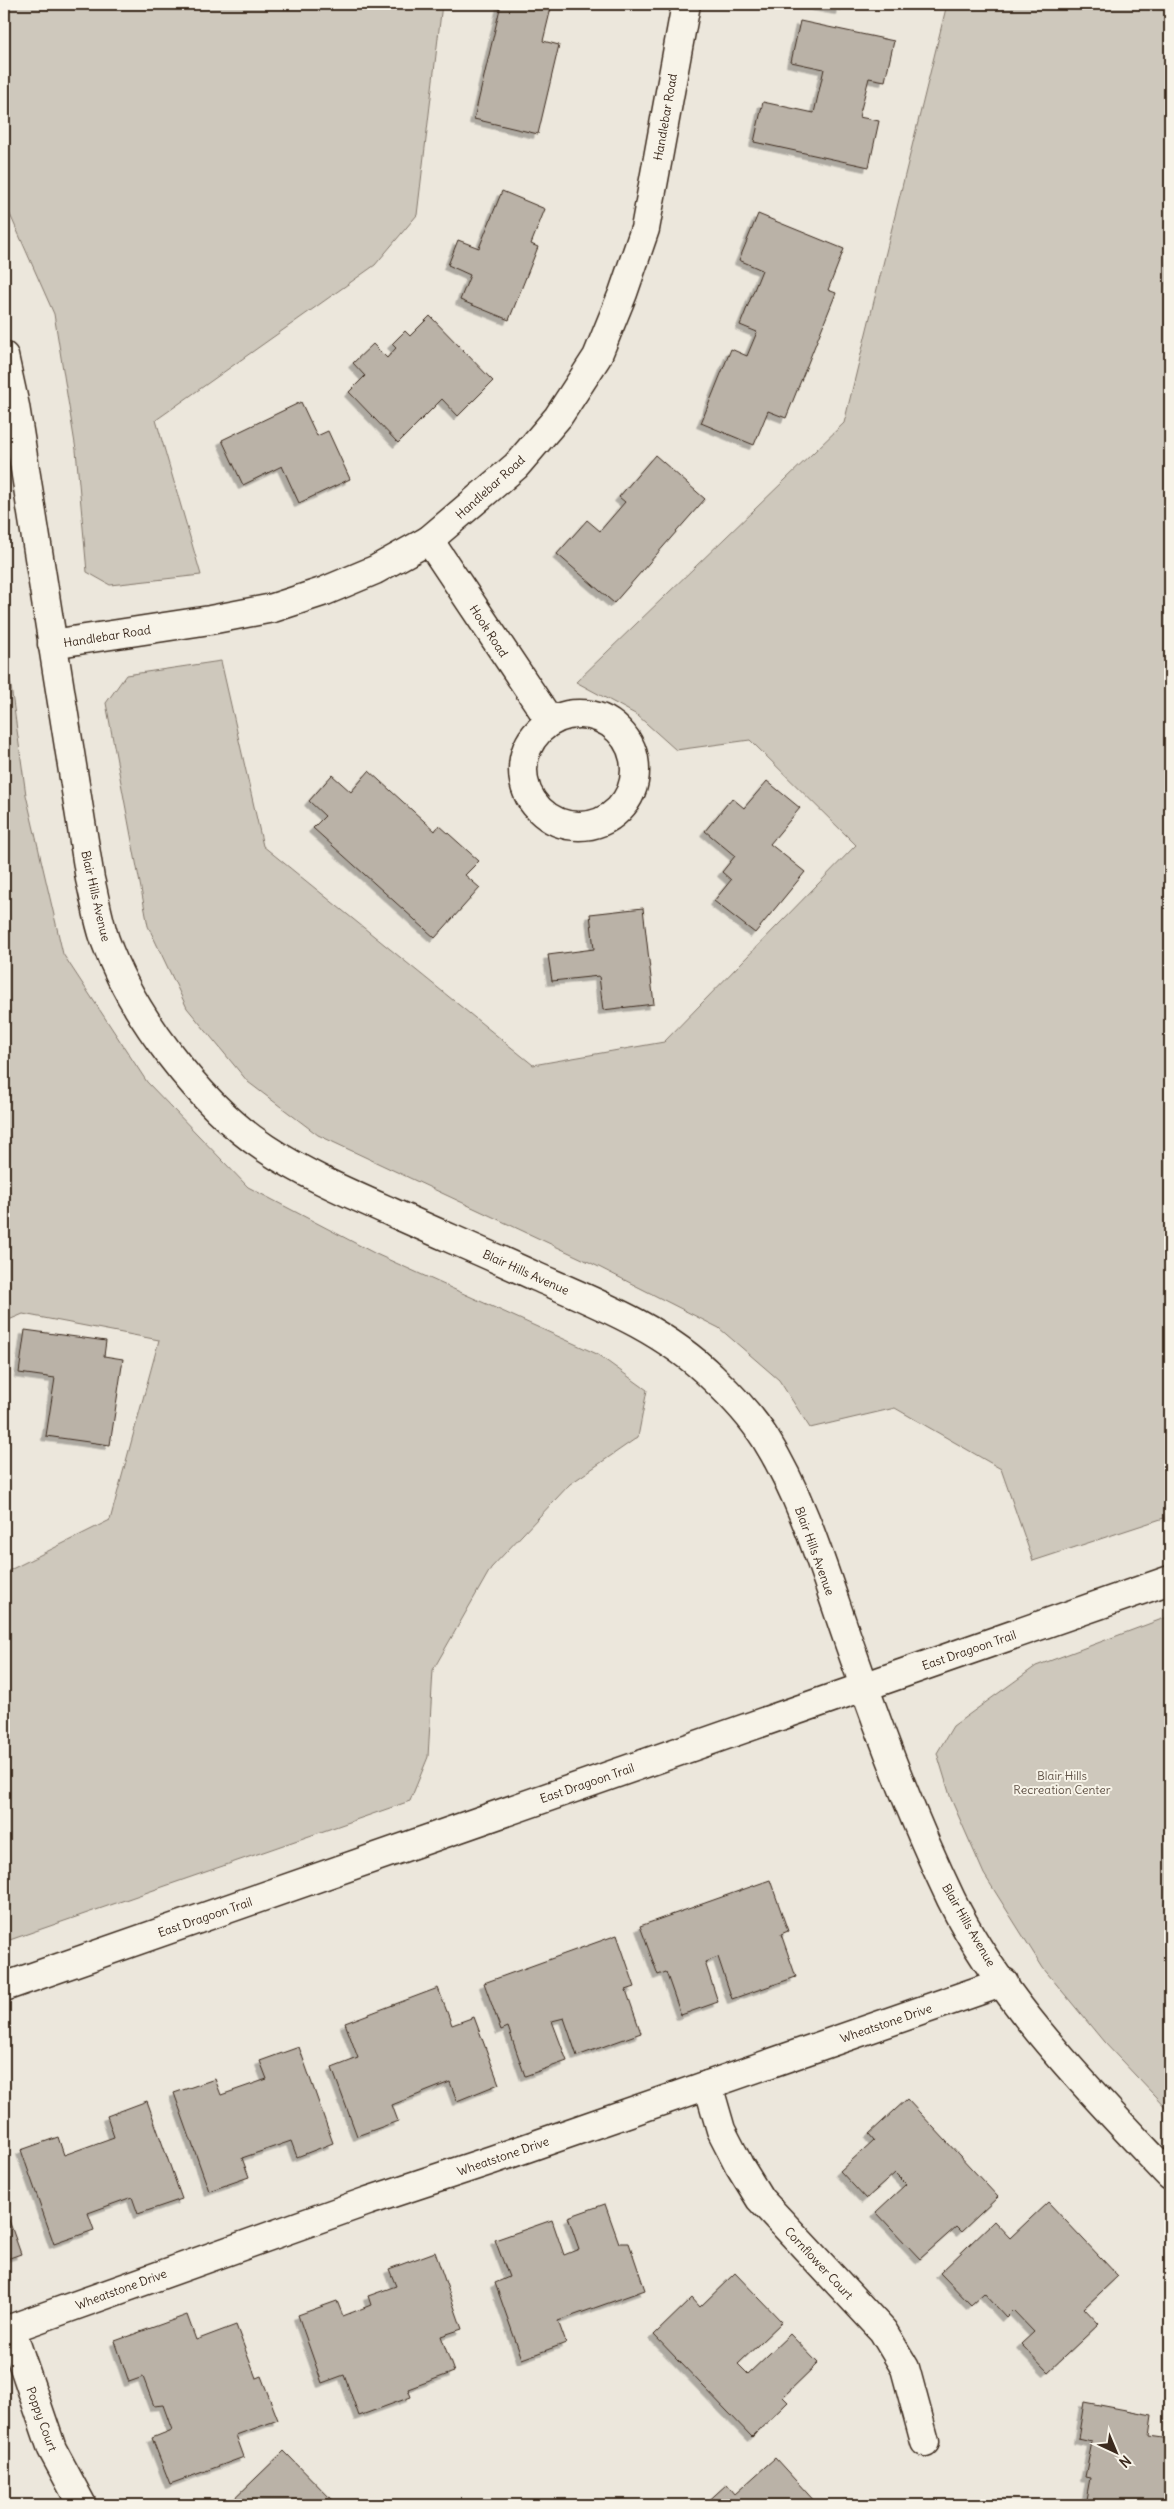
<svg xmlns="http://www.w3.org/2000/svg" width="1174" height="2509" viewBox="0 0 1174 2509" font-family="Delius,sans-serif">
<style>
.green{fill:#cec8bc;stroke:#84796d}
.building{fill:#bab2a7;stroke:#3b2a1e;filter:url(#shadow)}
.lines{fill:none;stroke-linecap:round;stroke-linejoin:round}
.street-casing{stroke:#3b2a1e;stroke-width:31}
.secondary-casing{stroke:#3b2a1e;stroke-width:31}
.street{stroke:#f7f3e8;stroke-width:28}
.secondary{stroke:#f7f3e8;stroke-width:28}
.labels{text-anchor:middle;dominant-baseline:central;stroke-width:4;stroke-linejoin:round;paint-order:stroke}
.street-label{font-size:12px;fill:#3b2a1e;stroke:#f7f3e8}
.park-label{font-size:12px;fill:#605246;stroke:#f7f3e8}
</style>
<defs>
<filter id="shadow"><feDropShadow dx="-4.5" dy="4.5" stdDeviation="0" flood-color="#0004"/></filter>
</defs>
<rect width="100%" height="100%" fill="#ece7dc"/>
<filter id="ink" filterUnits="userSpaceOnUse"><feTurbulence type="fractalNoise" baseFrequency=".02" numOctaves="2"/><feDisplacementMap in="SourceGraphic" scale="10" xChannelSelector="R" yChannelSelector="G"/><feConvolveMatrix kernelMatrix="1 2 1 2 8 2 1 2 1" color-interpolation-filters="sRGB"/></filter>
<g filter="url(#ink)">
<g class="green">
<polygon points="4,4 442,4 417,215 375,265 156,420 201,575 110,585 87,572 76,450 54,314 4,201"/>
<polygon points="947,4 1170,4 1170,1516 1033,1561 1001,1469 895,1408 810,1428 779,1380 719,1328 589,1262 318,1135 248,1082 187,1008 148,926 106,703 126,675 221,661 263,846 533,1065 664,1042 856,845 750,740 676,750 637,715 576,682 844,423"/>
<polygon points="4,636 26,795 63,954 147,1082 248,1187 376,1254 597,1354 647,1390 638,1437 570,1484 491,1568 433,1670 428,1757 410,1801 4,1942 4,1573 110,1520 159,1340 23,1314 4,1322"/>
<polygon points="1170,1616 1170,2112 1104,2042 1043,1968 984,1874 951,1799 937,1753 953,1726 1036,1666"/>
</g>
<g class="building">
<polygon points="501,4 552,4 543,41 559,45 538,134 474,119"/>
<polygon points="807,4 841,4 840,10"/>
<polygon points="800,21 894,41 885,81 869,78 859,117 879,121 869,167 754,142 763,102 814,113 824,69 791,62"/>
<polygon points="502,191 545,209 531,244 538,247 509,320 460,300 470,275 448,265 458,240 479,248"/>
<polygon points="758,214 844,249 828,290 836,293 786,418 768,411 754,445 701,423 731,349 747,356 757,332 740,325 762,270 739,260"/>
<polygon points="430,316 493,381 458,416 442,399 398,443 349,392 365,376 353,363 373,344 387,358 396,348 392,344 405,331 410,336"/>
<polygon points="301,402 317,436 328,431 350,479 299,503 282,466 243,485 222,440"/>
<polygon points="655,455 705,499 614,603 557,554 587,520 600,531 625,502 619,497"/>
<polygon points="369,771 435,831 439,825 479,861 465,875 480,888 435,938 313,828 325,816 309,801 332,775 351,792"/>
<polygon points="767,781 800,808 770,844 805,872 755,933 714,901 731,880 722,872 735,856 705,831 732,798 744,808"/>
<polygon points="643,908 654,1004 603,1010 599,976 552,981 548,955 594,949 590,914"/>
<polygon points="25,1330 106,1341 104,1356 123,1359 110,1445 46,1436 55,1378 19,1373"/>
<polygon points="770,1880 788,1931 781,1934 796,1977 732,1999 718,1957 705,1962 718,2002 681,2015 666,1972 658,1975 640,1926"/>
<polygon points="617,1935 635,1987 626,1990 641,2033 577,2056 564,2018 552,2021 567,2061 525,2076 508,2027 501,2030 484,1983"/>
<polygon points="438,1988 452,2025 474,2017 499,2084 457,2101 450,2082 392,2105 398,2121 357,2136 332,2068 358,2058 345,2023"/>
<polygon points="299,2047 333,2143 297,2157 291,2141 242,2158 249,2177 209,2191 174,2093 215,2079 221,2095 267,2079 260,2061"/>
<polygon points="907,2099 998,2197 961,2232 956,2227 920,2259 876,2212 906,2184 895,2173 866,2199 840,2171 874,2140 869,2134"/>
<polygon points="147,2101 182,2199 138,2214 132,2197 88,2213 94,2230 54,2244 21,2150 58,2137 64,2155 114,2137 107,2116"/>
<polygon points="1048,2202 1118,2276 1084,2308 1099,2324 1048,2372 1021,2344 1034,2332 1013,2310 1006,2317 984,2293 971,2305 940,2273 994,2221 1010,2238"/>
<polygon points="605,2204 619,2243 629,2243 645,2290 558,2321 566,2343 522,2359 495,2283 509,2277 495,2240 552,2220 564,2255 579,2249 568,2217"/>
<polygon points="4,2206 21,2254 4,2260"/>
<polygon points="435,2252 462,2329 441,2336 454,2372 408,2389 411,2397 359,2416 344,2375 322,2383 298,2315 337,2301 343,2316 371,2305 368,2296 396,2286 389,2269"/>
<polygon points="735,2273 782,2322 738,2364 748,2374 790,2334 818,2363 783,2397 788,2402 752,2437 654,2335 692,2298 700,2307"/>
<polygon points="187,2315 196,2340 236,2325 256,2378 261,2376 278,2420 236,2435 244,2457 170,2484 152,2438 172,2430 163,2405 154,2406 143,2377 129,2382 115,2341"/>
<polygon points="1084,2402 1152,2415 1149,2436 1170,2439 1170,2505 1085,2505 1090,2478 1085,2477 1092,2442 1078,2439"/>
<polygon points="284,2451 337,2505 228,2505"/>
<polygon points="775,2458 818,2505 704,2505 727,2484 735,2494"/>
<polygon points="1067,2502 1083,2505 1066,2505"/>
</g>
<g class="lines">
<defs>
<g id="street">
<path d="M 4,356 L 15,406 L 90,879 C 95,899 98,920 105,940 C 131,1013 200,1105 265,1148 C 304,1174 348,1193 391,1212 C 440,1234 489,1255 537,1277 C 599,1304 665,1330 713,1378 C 732,1396 751,1416 765,1438 C 807,1505 828,1586 855,1660 C 883,1741 914,1822 951,1899 C 1002,2003 1091,2092 1170,2176"/>
<polyline points="429,540 550,721"/>
<polyline points="52,644 210,620 273,608 325,591 375,570 429,540 516,466 558,417 597,357 623,293 645,229 686,4"/>
<circle cx="579" cy="770" r="56"/>
<polyline points="708,2085 721,2130 739,2165 760,2199 883,2331 905,2368 925,2442"/>
<polyline points="11,2329 52,2449 82,2505"/>
<polyline points="4,2331 368,2201 492,2160 1004,1982"/>
</g>
<polyline id="secondary" points="4,1987 1170,1580"/>
</defs>
<use href="#street" class="street-casing"/>
<use href="#secondary" class="secondary-casing"/>
<use href="#street" class="street"/>
<use href="#secondary" class="secondary"/>
</g>
</g>
<g class="labels">
<g class="street-label">
<text transform="translate(665 117) rotate(-80)">Handlebar Road</text>
<text transform="translate(490 487) rotate(-42)">Handlebar Road</text>
<text transform="translate(489 631) rotate(57)">Hook Road</text>
<text transform="translate(107 636) rotate(-9)">Handlebar Road</text>
<text transform="translate(96 896) rotate(77)">Blair Hills Avenue</text>
<text transform="translate(526 1272) rotate(24)">Blair Hills Avenue</text>
<text transform="translate(815 1551) rotate(70)">Blair Hills Avenue</text>
<text transform="translate(969 1650) rotate(-19)">East Dragoon Trail</text>
<text transform="translate(587 1783) rotate(-19)">East Dragoon Trail</text>
<text transform="translate(205 1917) rotate(-19)">East Dragoon Trail</text>
<text transform="translate(969 1925) rotate(60)">Blair Hills Avenue</text>
<text transform="translate(886 2023) rotate(-19)">Wheatstone Drive</text>
<text transform="translate(503 2156) rotate(-19)">Wheatstone Drive</text>
<text transform="translate(819 2263) rotate(47)">Cornflower Court</text>
<text transform="translate(121 2289) rotate(-20)">Wheatstone Drive</text>
<text transform="translate(42 2419) rotate(70)">Poppy Court</text>
</g>
<g class="park-label">
<text x="1062" y="1775">Blair Hills<tspan x="1062" dy="14">Recreation Center</tspan></text>
</g>
</g>
<rect width="1174" height="2509" fill="none" stroke="#f7f3e8" stroke-width="20"/>
<rect x="10" y="10" width="1154" height="2489" fill="none" stroke="#3b2a1e" stroke-width="2" filter="url(#ink)"/>
<g transform="translate(1116 2452) rotate(136)" stroke="#f7f3e8" stroke-width="4" paint-order="stroke">
<path d="M0-4L9 19L0 12L-9 19Z" fill="#3b2a1e"/>
<text y="-8" font-size="14" font-weight="bold" text-anchor="middle" fill="#3b2a1e">N</text>
</g>
</svg>
